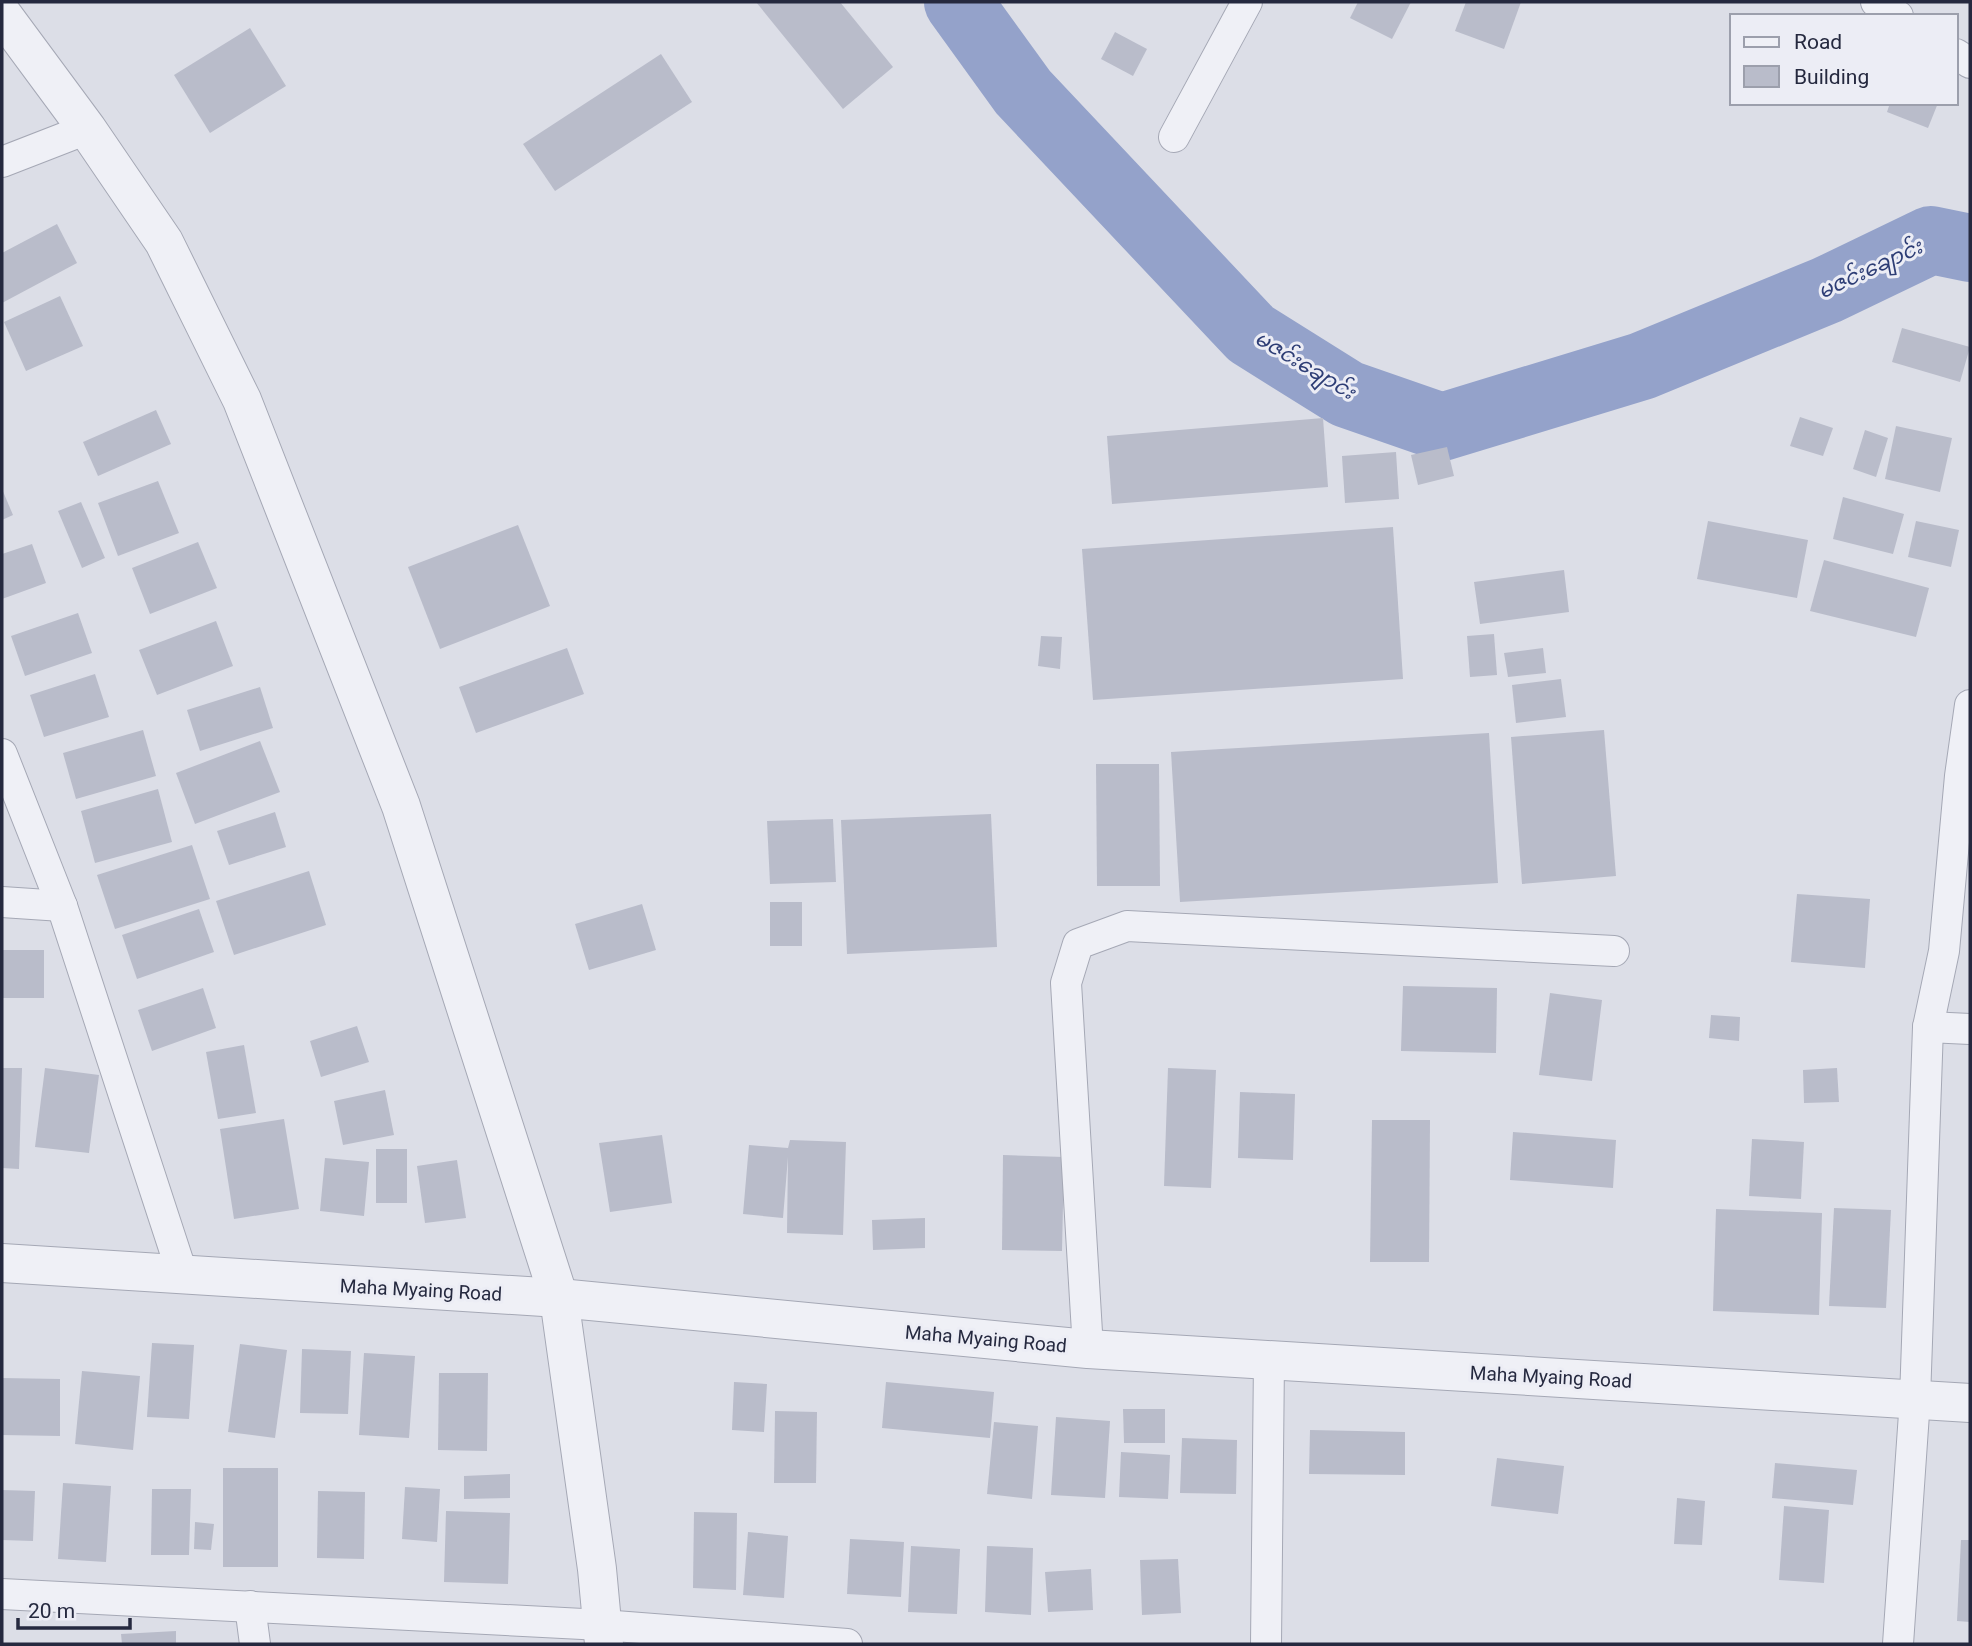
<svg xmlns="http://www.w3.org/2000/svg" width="1972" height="1646" viewBox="0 0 1972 1646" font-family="Roboto,'Noto Sans Myanmar',sans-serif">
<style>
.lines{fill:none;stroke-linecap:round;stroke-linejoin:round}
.river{stroke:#94a2ca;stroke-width:68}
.building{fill:#b9bcca}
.minor-casing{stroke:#a5a8b5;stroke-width:32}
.tertiary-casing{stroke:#a5a8b5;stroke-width:40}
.minor{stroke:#eff0f6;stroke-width:30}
.tertiary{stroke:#eff0f6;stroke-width:38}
.labels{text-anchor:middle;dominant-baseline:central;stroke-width:6;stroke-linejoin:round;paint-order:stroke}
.street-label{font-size:19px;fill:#25293f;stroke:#ecedf5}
.water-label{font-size:21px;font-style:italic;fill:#2d3d75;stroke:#ecedf5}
</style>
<rect width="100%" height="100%" fill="#dcdee7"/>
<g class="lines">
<polyline class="river" points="958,2 1023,92 1251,334 1347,394 1442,427 1642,366 1827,290 1931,240 1970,248"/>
</g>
<g class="building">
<polygon points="756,2 840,2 893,67 843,109"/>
<polygon points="1358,2 1411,2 1392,39 1350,18"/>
<polygon points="1466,2 1521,2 1504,49 1455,31"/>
<polygon points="250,28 286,86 210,133 174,75"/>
<polygon points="1115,32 1147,49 1133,76 1101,59"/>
<polygon points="661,54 692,102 555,191 523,144"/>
<polygon points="1890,103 1938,103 1928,128 1887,112"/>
<polygon points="57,224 77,263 2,303 2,253"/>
<polygon points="60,296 83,346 26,371 4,322"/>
<polygon points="1902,328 1970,347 1960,382 1892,362"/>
<polygon points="156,410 171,444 98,476 83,442"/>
<polygon points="1800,417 1833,428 1823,456 1790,446"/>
<polygon points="1323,418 1328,487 1112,504 1107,436"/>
<polygon points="1896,426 1952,438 1940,492 1885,479"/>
<polygon points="1865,430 1888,438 1876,477 1853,469"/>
<polygon points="1447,447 1454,476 1418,485 1411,455"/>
<polygon points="1396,452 1399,499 1345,503 1342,456"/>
<polygon points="158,481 179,533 118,556 98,503"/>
<polygon points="2,489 13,515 2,520"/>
<polygon points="1843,497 1904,514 1893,554 1833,539"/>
<polygon points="81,502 105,558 82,568 58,511"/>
<polygon points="1708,521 1808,540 1797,598 1697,579"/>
<polygon points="1916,521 1959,530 1951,567 1908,557"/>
<polygon points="518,525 550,606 440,649 408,567"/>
<polygon points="1393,527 1403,679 1093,700 1082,549"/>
<polygon points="198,542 217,588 150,614 132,568"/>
<polygon points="32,544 46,583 2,599 2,554"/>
<polygon points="1824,560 1929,588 1916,637 1810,611"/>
<polygon points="1564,570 1569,612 1480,624 1474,582"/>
<polygon points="78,613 92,653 25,676 11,636"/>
<polygon points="216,621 233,666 157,695 139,650"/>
<polygon points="1494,634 1497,675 1470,677 1467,636"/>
<polygon points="1041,636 1062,637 1060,669 1038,666"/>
<polygon points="567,648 584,694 476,733 459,687"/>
<polygon points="1543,648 1546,673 1508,677 1504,653"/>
<polygon points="95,674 109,717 44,737 30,695"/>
<polygon points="1561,679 1566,717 1516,723 1512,685"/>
<polygon points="260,687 273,728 200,751 187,710"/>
<polygon points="143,730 156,776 76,799 63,753"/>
<polygon points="1604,730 1616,876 1522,884 1511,737"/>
<polygon points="1489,733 1498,883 1180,902 1171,752"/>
<polygon points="260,741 280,792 195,824 176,773"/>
<polygon points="1096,764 1159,764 1160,886 1097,886"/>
<polygon points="158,789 172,842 95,863 81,811"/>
<polygon points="275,812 286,847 229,865 217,831"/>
<polygon points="991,814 997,947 847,954 841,820"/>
<polygon points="833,819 836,882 770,884 767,821"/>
<polygon points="192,845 210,899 115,929 97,875"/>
<polygon points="309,871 326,925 234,955 216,901"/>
<polygon points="1797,894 1870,899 1865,968 1791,962"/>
<rect x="770" y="902" width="32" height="44"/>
<polygon points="642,904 656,950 589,970 575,924"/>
<polygon points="199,909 214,952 137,979 122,935"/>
<rect x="2" y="950" width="42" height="48"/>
<polygon points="1403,986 1497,988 1496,1053 1401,1051"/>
<polygon points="203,988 216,1028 152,1051 138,1010"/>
<polygon points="1550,993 1602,1000 1592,1081 1539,1075"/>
<polygon points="1711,1015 1740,1017 1739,1041 1709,1038"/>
<polygon points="357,1026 369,1062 321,1077 310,1041"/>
<polygon points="244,1045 256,1113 218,1119 206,1052"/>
<polygon points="2,1068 22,1068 19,1169 2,1168"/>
<polygon points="45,1068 99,1075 89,1153 35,1147"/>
<polygon points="1168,1068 1216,1070 1211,1188 1164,1186"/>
<polygon points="1837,1068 1839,1102 1804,1103 1803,1070"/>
<polygon points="385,1090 394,1135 343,1145 334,1101"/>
<polygon points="1240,1092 1295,1094 1293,1160 1238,1158"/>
<polygon points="284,1119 299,1209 234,1219 220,1129"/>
<polygon points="1372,1120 1430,1120 1429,1262 1370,1262"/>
<polygon points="1513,1132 1616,1140 1613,1188 1510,1180"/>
<polygon points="662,1135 672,1203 610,1212 599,1143"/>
<polygon points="1752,1139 1804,1142 1801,1199 1749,1196"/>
<polygon points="790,1140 846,1142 843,1235 787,1233 788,1157 783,1218 743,1214 749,1145 788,1148"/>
<rect x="376" y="1149" width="31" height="54"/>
<polygon points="1003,1155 1064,1157 1062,1251 1002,1250"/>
<polygon points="325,1158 369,1162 364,1216 320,1211"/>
<polygon points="457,1160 466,1218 425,1223 417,1166"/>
<polygon points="1834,1208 1891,1210 1886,1308 1829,1306"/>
<polygon points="1716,1209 1822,1213 1819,1315 1713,1311"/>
<polygon points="925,1218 925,1248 873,1250 872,1220"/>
<polygon points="152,1343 194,1345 189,1419 147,1417"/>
<polygon points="240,1344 287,1350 275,1438 228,1432"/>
<polygon points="302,1349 351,1351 348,1414 300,1413"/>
<polygon points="364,1353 415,1356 409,1438 359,1435"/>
<polygon points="82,1371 140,1376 133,1450 75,1444"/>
<polygon points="439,1373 488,1373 487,1451 438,1450"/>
<polygon points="2,1378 60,1379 60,1436 2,1435"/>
<polygon points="734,1382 767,1384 764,1432 732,1430"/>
<polygon points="886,1382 994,1392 990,1438 882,1428"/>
<polygon points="1123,1409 1165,1409 1165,1443 1124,1443"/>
<polygon points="775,1411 817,1412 816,1483 774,1483"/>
<polygon points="1056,1417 1110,1421 1105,1498 1051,1495"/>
<polygon points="994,1422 1038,1426 1032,1499 987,1494"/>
<polygon points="1310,1430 1405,1432 1405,1475 1309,1474"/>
<polygon points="1182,1438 1237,1440 1236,1494 1180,1493"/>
<polygon points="1121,1452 1170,1455 1168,1499 1119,1497"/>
<polygon points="1497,1458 1564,1466 1558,1514 1491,1506"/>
<polygon points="1775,1463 1857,1470 1853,1505 1772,1498"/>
<rect x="223" y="1468" width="55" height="99"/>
<polygon points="510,1474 510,1498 464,1499 464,1476"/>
<polygon points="63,1483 111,1486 106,1562 58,1559"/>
<polygon points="405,1487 440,1489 437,1542 402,1539"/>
<polygon points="152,1489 191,1489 189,1555 151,1555"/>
<polygon points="2,1490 35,1491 33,1541 2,1540"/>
<polygon points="318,1491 365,1492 364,1559 317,1558"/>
<polygon points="1677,1498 1705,1501 1702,1545 1674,1544"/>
<polygon points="1784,1506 1829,1510 1824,1583 1779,1580"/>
<polygon points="446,1511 510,1513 508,1584 444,1582"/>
<polygon points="694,1512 737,1513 736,1590 693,1588"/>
<polygon points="195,1522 214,1524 211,1550 194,1549"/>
<polygon points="748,1532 788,1536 784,1598 743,1595"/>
<polygon points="850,1539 904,1542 901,1597 847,1594"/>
<polygon points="1961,1540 1970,1540 1970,1622 1957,1621"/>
<polygon points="911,1546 960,1549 957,1614 908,1612"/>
<polygon points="987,1546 1033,1548 1031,1615 985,1612"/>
<polygon points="1178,1559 1181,1613 1142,1615 1140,1560"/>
<polygon points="1091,1569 1093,1610 1048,1612 1045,1572"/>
<polygon points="176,1631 176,1644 122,1644 121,1634"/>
</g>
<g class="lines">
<defs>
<g id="minor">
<polyline points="1876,2 1898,16"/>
<polyline points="1956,54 1970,63"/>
<polyline points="1174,137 1247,2"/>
<polyline points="2,162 87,129"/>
<polyline points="2,754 62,906 183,1276"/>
<polyline points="2,902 62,906"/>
<polyline points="1928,1027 1970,1029"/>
<polyline points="1088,1349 1066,983 1078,944 1127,926 1614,951"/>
<polyline points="2,1594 602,1625 847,1644"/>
<polyline points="250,1606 255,1644"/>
<polyline points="1266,1644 1269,1360"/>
<polyline points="1898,1644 1915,1399 1928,1027 1944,951 1960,776 1970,705"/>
</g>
<g id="tertiary">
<polyline points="2,14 87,129 164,242 242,400 401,806 559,1298 597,1569 604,1644"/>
<polyline points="2,1263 559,1298 1088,1349 1970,1403"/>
</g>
</defs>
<use href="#minor" class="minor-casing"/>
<use href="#tertiary" class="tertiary-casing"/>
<use href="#minor" class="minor"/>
<use href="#tertiary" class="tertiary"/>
</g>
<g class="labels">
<g class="street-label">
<text transform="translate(421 1290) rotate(3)">Maha Myaing Road</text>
<text transform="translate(986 1339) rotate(5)">Maha Myaing Road</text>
<text transform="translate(1551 1377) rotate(3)">Maha Myaing Road</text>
</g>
<g class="water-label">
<text transform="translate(1870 269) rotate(-25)">မဇင်းချောင်း</text>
<text transform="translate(1305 365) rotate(31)">မဇင်းချောင်း</text>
</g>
</g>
<rect width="1972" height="1646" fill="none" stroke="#25293f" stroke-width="7"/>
<rect x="1730" y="14" width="228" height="91" fill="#ecedf5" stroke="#9c9fac" stroke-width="2"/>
<rect x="1744" y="37" width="35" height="10" fill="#eff0f6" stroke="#9c9fac" stroke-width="2"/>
<text x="1794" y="49" font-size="21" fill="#25293f">Road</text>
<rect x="1744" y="66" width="35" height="21" fill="#b9bcca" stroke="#9c9fac" stroke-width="2"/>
<text x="1794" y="84" font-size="21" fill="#25293f">Building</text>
<path d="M18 1618v10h112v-10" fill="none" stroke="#25293f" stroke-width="3.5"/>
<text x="28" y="1618" font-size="21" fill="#25293f" stroke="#ecedf5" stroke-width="5" paint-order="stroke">20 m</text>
</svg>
